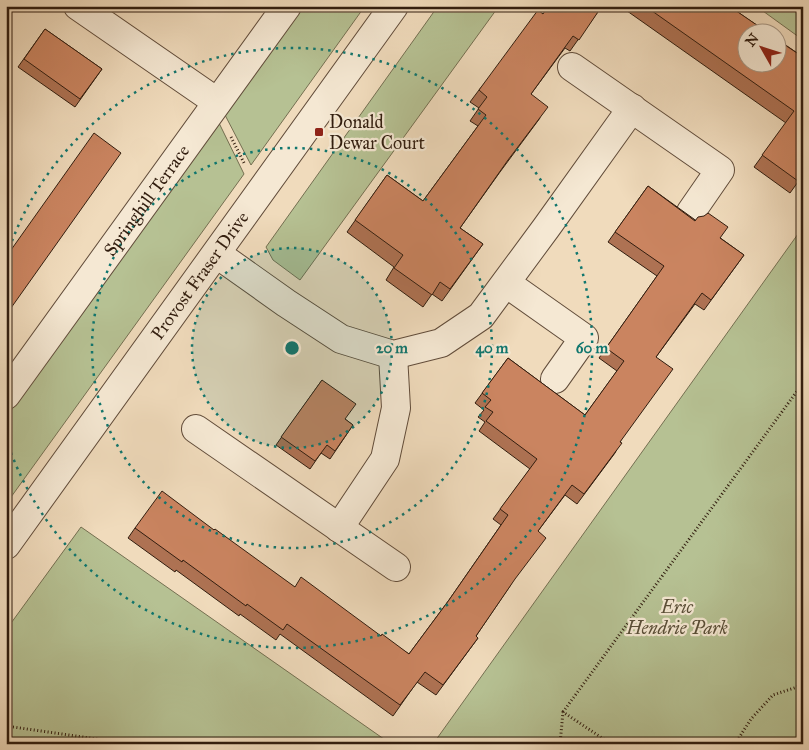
<svg xmlns="http://www.w3.org/2000/svg" width="809" height="750" viewBox="0 0 809 750" font-family="'IM FELL Great Primer',serif">
<style>
.green{fill:#b6c193;stroke:#746f51}
.lines{fill:none;stroke-linecap:round;stroke-linejoin:round}
.minor-casing{stroke:#614c3a;stroke-width:30}
.path{stroke:#311d0f;stroke-width:3;stroke-dasharray:1 2.5;stroke-linecap:butt}
.minor{stroke:#f5e8d3;stroke-width:28}
.wall{fill:#ae7253;stroke:#311d0f}
.building{fill:#ca8460;stroke:#311d0f}
.ring{fill:none;stroke:#0f766e;stroke-width:2.5;stroke-dasharray:2.5 5}
.poi-dot{fill:#8f2418;stroke:#f5e8d3;stroke-width:2}
.labels{text-anchor:middle;dominant-baseline:central;stroke-width:4.5;stroke-linejoin:round;paint-order:stroke}
.poi-label{font-size:18px;fill:#311d0f;stroke:#f5e8d3;text-anchor:start}
.street-label{font-size:18px;fill:#311d0f;stroke:#f5e8d3}
.park-label{font-size:18px;font-style:italic;fill:#594e37;stroke:#f5e8d3}
.centre{fill:#0f766e;stroke:#f5e8d3;stroke-width:2.5}
.ring-label{font-size:15px;text-anchor:middle;font-weight:bold;fill:#0f766e;stroke:#f5e8d3;stroke-width:4.5;stroke-linejoin:round;paint-order:stroke}
</style>
<rect width="100%" height="100%" fill="#f0dbbc"/>
<filter id="stains"><feTurbulence type="fractalNoise" baseFrequency=".004" numOctaves="4"/><feColorMatrix values="0 0 0 0 .2 0 0 0 0 .09 0 0 0 0 .02 0 0 0 .5 -.17"/></filter>
<radialGradient id="worn" r=".72"><stop offset=".6" stop-color="#630" stop-opacity="0"/><stop offset="1" stop-color="#630" stop-opacity=".3"/></radialGradient>
<g class="green">
<polygon points="303,6 365,6 251,165 225,115"/>
<polygon points="438,6 499,6 300,280 273,260 266,247"/>
<polygon points="756,6 803,6 803,40"/>
<polygon points="219,123 244,174 6,504 6,477 10,412"/>
<polygon points="803,227 803,744 433,744"/>
<polygon points="81,527 391,744 6,744 6,630"/>
</g>
<g class="lines">
<defs>
<g id="minor">
<polyline points="78,6 217,102"/>
<polyline points="572,67 720,170 691,212"/>
<polyline points="217,254 286,303 341,339 393,355 441,343 481,316 546,228 632,108"/>
<polyline points="506,283 584,338 555,379"/>
<path id="s1" d="M 6,395 L 287,6"/>
<polyline points="196,429 396,567"/>
<polyline points="339,528 385,459 396,408 393,355"/>
<path id="s2" d="M 6,545 L 394,6"/>
</g>
</defs>
<use href="#minor" class="minor-casing"/>
<g class="path">
<polyline points="231,137 244,163"/>
<polyline points="563,712 803,383"/>
<polyline points="6,726 132,744"/>
<polyline points="560,744 563,712 611,744"/>
<polyline points="735,744 751,719 773,695 803,685"/>
</g>
<use href="#minor" class="minor"/>
</g>
<g class="wall">
<polygon points="602,6 570,51 565,48 531,94 540,118 500,172 460,228 483,244 442,301 432,294 423,307 386,280 394,267 347,232 387,175 423,201 478,126 470,121 479,108 470,102 479,90 542,14"/>
<polygon points="620,6 729,6 803,57 803,175 790,193 754,167 786,123"/>
<polygon points="45,29 102,69 75,107 18,67"/>
<polygon points="648,186 744,255 704,310 695,304 656,357 620,442 615,453 577,504 565,495 538,531 510,586 476,636 478,638 436,695 417,682 393,716 280,634 276,640 240,614 239,616 176,570 175,572 128,538 135,528 214,530 294,587 381,636 409,654 449,600 501,525 493,519 530,469 479,431 485,422 478,417 484,410 475,403 508,358 585,415 617,371 599,358 657,276 608,242"/>
<polygon points="322,380 345,419 353,425 330,459 321,453 310,469 276,445"/>
</g>
<g class="building">
<polygon points="548,6 602,6 579,40 573,36 531,94 548,107 508,160 460,228 483,244 450,289 440,282 432,295 394,268 403,255 355,220 387,175 423,201 486,115 478,109 487,97 479,90 538,10 543,14"/>
<polygon points="645,6 729,6 767,32 746,32 746,62 776,62 776,39 803,57 803,174 798,181 762,155 794,111"/>
<polygon points="45,29 102,69 80,99 24,59"/>
<polygon points="94,133 121,153 6,315 6,257"/>
<polygon points="648,186 695,221 698,217 704,216 708,213 728,227 720,238 744,255 711,300 702,293 656,357 673,369 620,442 622,443 584,494 572,485 538,531 546,538 515,579 476,636 478,638 443,685 425,672 400,705 287,624 283,630 247,604 246,606 183,560 182,562 135,528 162,491 214,530 215,529 295,587 301,577 381,636 382,634 409,654 449,600 508,515 500,509 537,459 486,421 493,412 485,407 491,400 482,393 508,358 585,415 624,361 606,348 664,266 615,232"/>
<polygon points="322,380 356,404 345,419 353,425 335,451 327,445 315,461 281,437"/>
</g>
<circle cx="292" cy="348" r="100" fill="#0f766e" fill-opacity=".12"/>
<g class="ring">
<circle cx="292" cy="348" r="100"/>
<circle cx="292" cy="348" r="200"/>
<path d="M7 255A300 300 0 1 1 7 441"/>
</g>
<rect class="poi-dot" x="314" y="127" width="10" height="10" rx="2.5"/>
<g class="labels">
<g class="poi-label">
<text x="329" y="122">Donald<tspan x="329" dy="21">Dewar Court</tspan></text>
</g>
<g class="street-label">
<text stroke="none"><textPath href="#s1" startOffset="240">Springhill Terrace</textPath></text>
<text stroke="none"><textPath href="#s2" startOffset="332">Provost Fraser Drive</textPath></text>
</g>
<g class="park-label">
<text x="677" y="607">Eric<tspan x="677" dy="21">Hendrie Park</tspan></text>
</g>
</g>
<circle cx="292" cy="348" r="8" class="centre"/>
<g class="ring-label">
<text x="392" y="353">20 m</text>
<text x="492" y="353">40 m</text>
<text x="592" y="353">60 m</text>
</g>
<rect width="809" height="750" fill="none" stroke="#f0dbbc" stroke-width="25"/>
<rect x="8" y="8" width="794" height="735" fill="none" stroke="#311d0f" stroke-width="2.5"/>
<rect x="12" y="12" width="784" height="725" fill="none" stroke="#311d0f"/>
<g transform="translate(762 48) rotate(309)"><circle r="24" fill="#f5e8d3" stroke="#a79785"/>
<path d="M0-4L9 19L0 12L-9 19Z" fill="#8f2418"/>
<text y="-8" font-size="14" font-weight="bold" text-anchor="middle" fill="#311d0f">N</text>
</g>
<rect width="100%" height="100%" filter="url(#stains)"/>
<rect width="100%" height="100%" fill="url(#worn)"/>
</svg>
